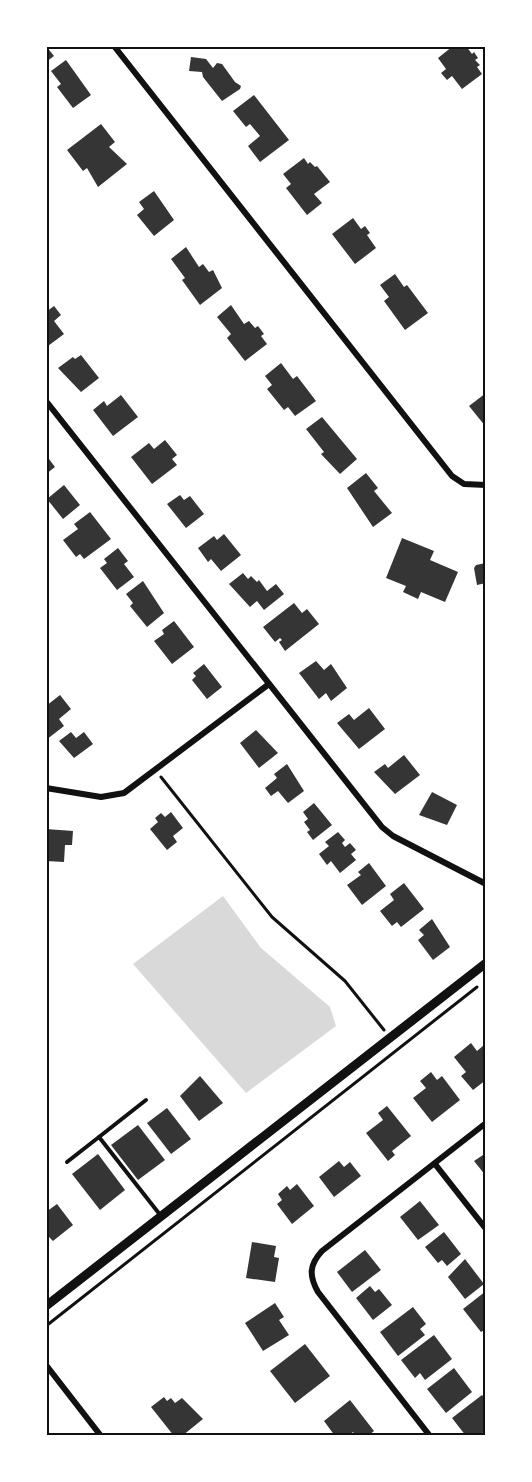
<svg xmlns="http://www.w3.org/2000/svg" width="532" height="1482" viewBox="0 0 532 1482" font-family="'Archivo Narrow',sans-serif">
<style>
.water{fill:#d9d9d9}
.building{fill:#353535}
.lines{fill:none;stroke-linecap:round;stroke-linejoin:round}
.path{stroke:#111;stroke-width:3}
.service{stroke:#111;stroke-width:4}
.minor{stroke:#111;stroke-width:6}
.tertiary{stroke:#111;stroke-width:9}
.neatline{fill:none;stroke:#111;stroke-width:2}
</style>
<rect width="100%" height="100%" fill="#fff"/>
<polygon class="water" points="223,896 261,948 330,1007 336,1026 246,1093 133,964"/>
<g class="building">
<polygon points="46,46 54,56 46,62"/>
<polygon points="453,46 466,46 472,54 474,52 478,58 475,60 480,65 477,67 482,74 462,89 452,76 447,80 441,73 446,69 438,58"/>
<polygon points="191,57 206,59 213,68 217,63 222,64 235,82 241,86 240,89 222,101 203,77 202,72 189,71"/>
<polygon points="66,60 91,95 73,108 57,87 61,84 51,71"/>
<polygon points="254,95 289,140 260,162 248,146 260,136 250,124 246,127 233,111"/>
<polygon points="101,124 115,142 109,147 127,164 98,187 87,168 83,171 67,150"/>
<polygon points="304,158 308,164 310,162 315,167 317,166 330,182 314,194 322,203 307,215 286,188 291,184 283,174"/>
<polygon points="154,191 174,220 154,236 137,215 144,209 139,202"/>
<polygon points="353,218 361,229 365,226 370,233 367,235 376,248 355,264 332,234"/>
<polygon points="186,247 199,267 203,264 209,272 213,270 222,288 200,305 182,280 185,278 171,259"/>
<polygon points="395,274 404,287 407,285 428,313 405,330 384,301 389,297 380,285"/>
<polygon points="231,305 244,324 249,321 255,328 258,326 264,334 261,336 267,344 245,361 227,338 231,334 217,317"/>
<polygon points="54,306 61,315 54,321 64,334 48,346 46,312"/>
<polygon points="81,355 99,378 81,392 58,368 73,357 75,359"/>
<polygon points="281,363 293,379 297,376 316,401 295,416 288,407 284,410 267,389 272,385 265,376"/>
<polygon points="486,393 486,427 469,406"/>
<polygon points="121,395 138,417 113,436 93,410 104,401 107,406"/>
<polygon points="322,417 357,459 340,474 321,454 324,452 306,429"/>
<polygon points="165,440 177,455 172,459 177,465 152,484 131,457 149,443 154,449"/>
<polygon points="46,455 55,467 46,474"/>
<polygon points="366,473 378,488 374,491 392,513 373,527 347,488"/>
<polygon points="64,485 80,505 63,519 47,499"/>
<polygon points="180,495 184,500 190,496 204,514 186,528 167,504"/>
<polygon points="90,512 111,539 84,559 80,554 76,557 63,540 78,529 74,524"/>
<polygon points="224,534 241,555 221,571 211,559 208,562 198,548 214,536 217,540"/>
<polygon points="402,538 434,551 430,560 458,572 445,602 421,592 418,599 403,592 406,586 386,578"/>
<polygon points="118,548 128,561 124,564 134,577 117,590 100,568 107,563 104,559"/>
<polygon points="486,563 486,583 477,585 474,568 476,565"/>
<polygon points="243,573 248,579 251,576 257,582 259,580 267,591 276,584 284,594 264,610 257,601 250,607 229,584"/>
<polygon points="143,581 164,613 147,627 130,606 133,603 126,594"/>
<polygon points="294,603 302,613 307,609 319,624 285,651 279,642 282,640 280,638 275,642 263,627"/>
<polygon points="174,621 194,647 172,664 154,641 164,634 162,630"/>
<polygon points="316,661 324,670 331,664 347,688 331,701 326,693 319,699 299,673"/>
<polygon points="204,664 222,687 207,699 192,680 196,676 193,673"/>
<polygon points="60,695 71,709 59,719 64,726 46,740 46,706"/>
<polygon points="369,708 385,729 359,749 337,723 349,714 354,720"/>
<polygon points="256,730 278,753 259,768 240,743"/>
<polygon points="71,732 76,738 84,732 93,744 74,758 59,741"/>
<polygon points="404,755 420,775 395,794 374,772 385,764 388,768"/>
<polygon points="287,764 304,791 288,803 278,791 271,796 265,788 277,778 274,774"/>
<polygon points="432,792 457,805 447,825 419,815"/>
<polygon points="314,803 332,825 313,840 307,832 310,830 304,822 308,819 303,812"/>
<polygon points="171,812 183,828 173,836 177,842 167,850 150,829 158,822 155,818 161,813 165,817"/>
<polygon points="46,829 73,831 72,845 65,845 64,862 46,861"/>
<polygon points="338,832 345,840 342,843 345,847 350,843 356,850 351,854 356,860 340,873 331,861 327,865 319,854 329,846 325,842"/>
<polygon points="369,863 386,886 362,905 347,885 361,875 358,872"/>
<polygon points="404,883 424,909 401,927 397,922 392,926 380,911 394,900 390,894"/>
<polygon points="432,919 450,947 433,960 418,940 424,935 419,930"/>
<polygon points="471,1043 477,1051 484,1045 486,1047 486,1080 473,1090 461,1076 466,1072 454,1057"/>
<polygon points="431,1072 437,1080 442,1076 460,1100 432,1122 413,1098 426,1088 420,1081"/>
<polygon points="200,1076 223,1103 199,1121 180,1096"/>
<polygon points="387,1106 411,1136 392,1151 395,1155 388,1161 366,1133 383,1120 378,1113"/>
<polygon points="167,1108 191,1139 171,1154 147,1123"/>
<polygon points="138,1125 165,1160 138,1180 111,1145"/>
<polygon points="486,1153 486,1176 474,1161"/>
<polygon points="98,1154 125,1190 100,1210 72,1174"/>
<polygon points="339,1161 344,1167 350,1162 361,1176 334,1197 319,1177"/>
<polygon points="297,1184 314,1206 292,1224 277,1204 282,1200 278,1194 287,1186 290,1190"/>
<polygon points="420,1201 439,1225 418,1240 400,1217"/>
<polygon points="57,1204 73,1225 53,1241 46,1234 46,1212"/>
<polygon points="444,1232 461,1254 447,1266 442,1260 438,1263 425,1247"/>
<polygon points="252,1242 276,1246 274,1257 279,1258 275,1282 246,1278"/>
<polygon points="365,1250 381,1270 352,1292 337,1272"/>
<polygon points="465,1259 484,1284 465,1299 448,1277"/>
<polygon points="370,1286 375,1292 379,1289 392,1305 373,1320 356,1298"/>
<polygon points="486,1291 486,1329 481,1332 463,1309"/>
<polygon points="275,1303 284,1317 279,1320 289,1335 263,1351 245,1323"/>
<polygon points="413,1307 426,1324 420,1329 425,1335 398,1356 380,1332"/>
<polygon points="434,1335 452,1359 425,1380 420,1373 415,1378 401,1360"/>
<polygon points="305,1344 330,1376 295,1403 270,1371"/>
<polygon points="454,1368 472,1392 446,1413 427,1389"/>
<polygon points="482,1395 486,1399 486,1430 479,1436 466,1436 452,1418"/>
<polygon points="164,1397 167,1401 171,1398 175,1403 182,1398 203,1419 182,1436 174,1436 151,1407"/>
<polygon points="350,1400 374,1431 368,1436 356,1436 353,1432 348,1436 335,1436 324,1421"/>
</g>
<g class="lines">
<g class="path">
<polyline points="161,777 272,917 345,981 384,1030"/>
<polyline points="46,1326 477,987"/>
</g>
<g class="service">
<polyline points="99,1137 146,1100"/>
<polyline points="67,1162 99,1137 161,1216"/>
</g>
<g class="minor">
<polyline points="114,46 452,476 464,484 486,485"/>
<polyline points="46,401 382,827 393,836 486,884"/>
<polyline points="46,788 101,797 124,793 269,684"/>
<polyline points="435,1164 486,1229"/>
<polyline points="46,1365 101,1436"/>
<path d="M 430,1436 L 318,1292 C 309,1276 309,1265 322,1251 L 486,1123"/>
</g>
<polyline class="tertiary" points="46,1306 486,963"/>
</g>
<rect width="532" height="1482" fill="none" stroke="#ffffff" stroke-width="96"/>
<rect x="48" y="48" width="436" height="1386" class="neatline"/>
</svg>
